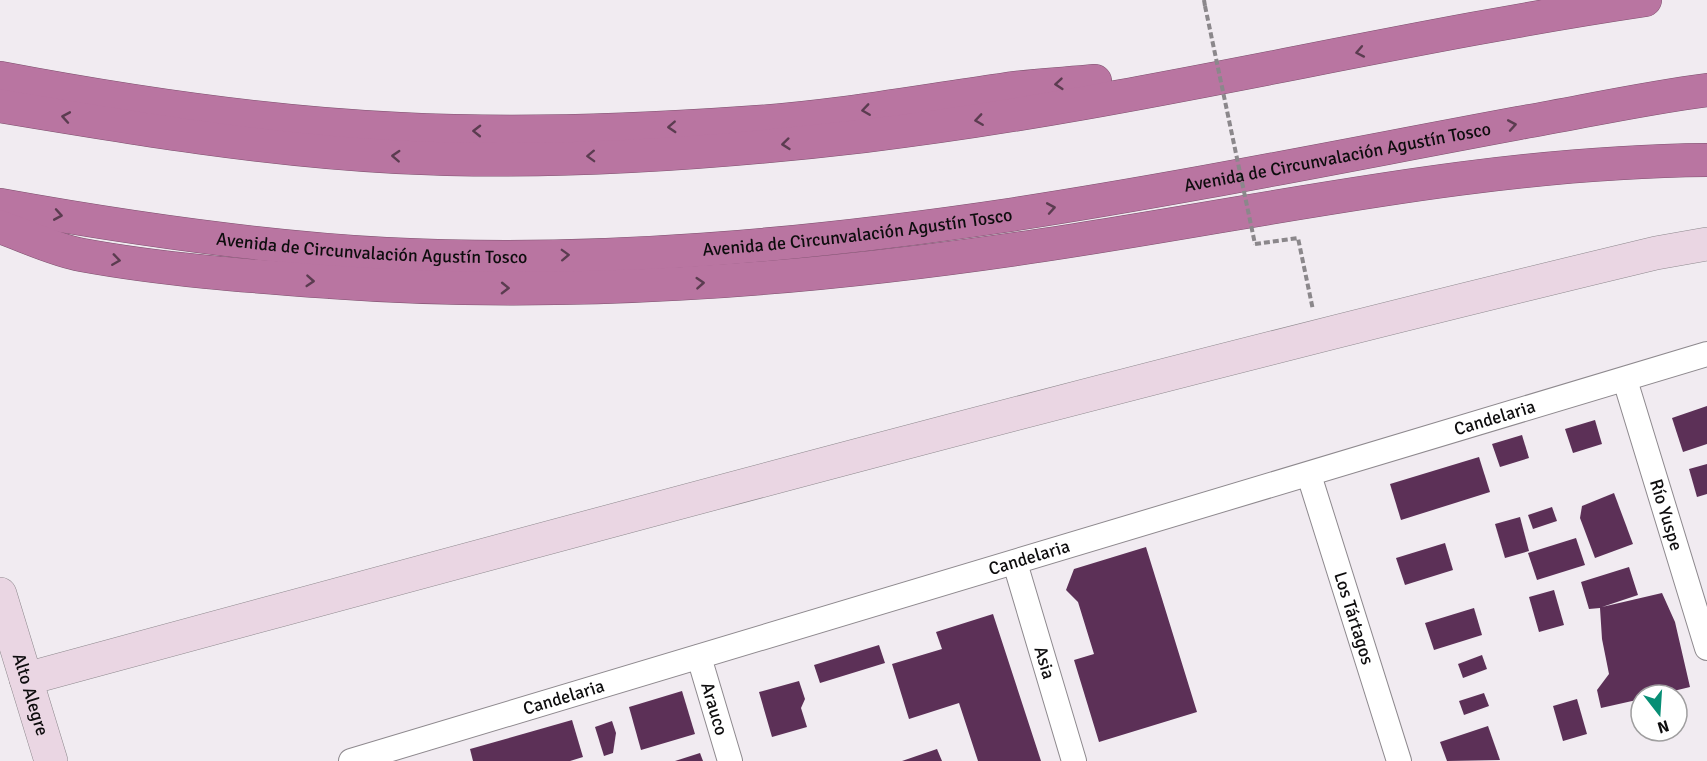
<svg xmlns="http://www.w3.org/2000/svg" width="1707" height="761" font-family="Signika,sans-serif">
<rect width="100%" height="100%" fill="#f1ebf1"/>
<g fill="#5c3057">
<polygon points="1707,406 1707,444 1683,452 1672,418"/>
<polygon points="1595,420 1602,444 1573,453 1565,429"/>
<polygon points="1522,435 1529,458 1500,467 1492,444"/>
<polygon points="1479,457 1490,492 1401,520 1390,484"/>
<polygon points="1707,464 1707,494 1697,497 1689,469"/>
<polygon points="1614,493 1633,544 1595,558 1580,518 1582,506"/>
<polygon points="1552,507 1557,521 1533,529 1528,515"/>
<polygon points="1520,517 1529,551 1505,558 1495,524"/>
<polygon points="1576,538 1585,565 1537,580 1528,553"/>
<polygon points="1445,543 1453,570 1405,585 1396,558"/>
<polygon points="1146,547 1197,712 1099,742 1074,660 1094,654 1078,602 1066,590 1074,569"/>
<polygon points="1629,567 1638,595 1602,607 1662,593 1675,622 1690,687 1657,695 1641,695 1641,699 1601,708 1597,690 1609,674 1602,639 1600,608 1589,609 1581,582"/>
<polygon points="1554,590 1564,625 1539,632 1529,597"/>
<polygon points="1474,608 1482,635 1434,650 1425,623"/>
<polygon points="993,614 1041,761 978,761 959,703 909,719 892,664 942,649 936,632"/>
<polygon points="879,645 885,663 820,683 814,665"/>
<polygon points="1482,655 1487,669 1463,678 1458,664"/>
<polygon points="799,681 805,699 801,708 807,727 772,737 759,692"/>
<polygon points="682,691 695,734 641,750 629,707"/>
<polygon points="1484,693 1489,706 1464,715 1459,701"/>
<polygon points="1577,699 1587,734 1563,741 1553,706"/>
<polygon points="572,720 583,757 570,761 473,761 470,749"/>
<polygon points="612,721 616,733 613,753 604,756 595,727"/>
<polygon points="1488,726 1500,760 1447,761 1440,742"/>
<polygon points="937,749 942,761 902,761"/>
<polygon points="700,753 703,761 675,761"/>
</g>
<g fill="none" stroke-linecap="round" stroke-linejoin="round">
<g stroke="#8e898e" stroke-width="26">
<g id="street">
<path id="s1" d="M1625 380 1707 648"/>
<path id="s2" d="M1309 475 1399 761"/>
<path id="s3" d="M1015 563 1074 761"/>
<path id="s4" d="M699 657 730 761"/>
<path id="s5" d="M351 761 1707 354"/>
</g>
</g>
<g stroke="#8e898e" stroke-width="34">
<g id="secondary">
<path id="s6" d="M0 594 51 761"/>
<path d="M26 679C568 532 1110 384 1656 253L1707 244"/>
</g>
</g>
<g stroke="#7d516e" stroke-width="34">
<g id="highway">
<path d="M0 78C132 103 266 123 400 129 515 135 629 131 743 123 830 118 915 102 1001 90 1032 85 1064 84 1095 81"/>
<path d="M0 106C132 128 263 150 397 157 552 165 710 154 864 136 1126 105 1383 39 1645 0"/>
<path id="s7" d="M0 205C128 228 257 247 386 254 596 265 809 245 1016 214 1185 188 1352 154 1519 123 1582 112 1644 98 1707 90"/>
<path d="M0 227C26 236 54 250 82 255 164 270 248 276 331 282 564 299 799 281 1030 247 1255 214 1479 162 1707 160"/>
</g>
</g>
<g stroke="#8b878b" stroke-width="4" stroke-dasharray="6 3" stroke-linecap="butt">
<polyline points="1204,0 1205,6"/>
<polyline points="1255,244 1298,238 1313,310"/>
</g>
<use href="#street" stroke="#fff" stroke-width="24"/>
<use href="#secondary" stroke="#ead6e3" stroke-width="33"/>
<use href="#highway" stroke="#b975a1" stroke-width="33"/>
<polyline stroke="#8b878b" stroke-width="4" stroke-dasharray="6 3" stroke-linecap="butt" points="1205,6 1255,244"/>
</g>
<defs><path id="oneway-chevron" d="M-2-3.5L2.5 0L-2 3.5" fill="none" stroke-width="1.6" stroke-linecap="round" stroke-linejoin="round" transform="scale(1.5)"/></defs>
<g stroke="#5b3c50">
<use href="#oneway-chevron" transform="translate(1360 52) rotate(169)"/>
<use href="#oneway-chevron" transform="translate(1059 84) rotate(175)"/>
<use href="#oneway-chevron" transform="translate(866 110) rotate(172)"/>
<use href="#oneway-chevron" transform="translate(66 117) rotate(-170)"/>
<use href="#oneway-chevron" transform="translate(979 120) rotate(172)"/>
<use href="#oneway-chevron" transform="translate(1512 125) rotate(-10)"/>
<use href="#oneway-chevron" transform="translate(672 127) rotate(177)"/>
<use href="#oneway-chevron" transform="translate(477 131) rotate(-179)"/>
<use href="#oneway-chevron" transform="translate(786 144) rotate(174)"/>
<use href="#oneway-chevron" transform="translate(396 156) rotate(-177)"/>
<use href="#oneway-chevron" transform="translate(591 156) rotate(178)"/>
<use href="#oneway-chevron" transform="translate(1051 208) rotate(-10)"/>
<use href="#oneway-chevron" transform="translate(58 215) rotate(10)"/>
<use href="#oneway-chevron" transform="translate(565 255) rotate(-2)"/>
<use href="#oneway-chevron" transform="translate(116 260) rotate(8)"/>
<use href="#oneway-chevron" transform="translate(310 281) rotate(4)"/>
<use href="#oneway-chevron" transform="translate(700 283) rotate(-4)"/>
<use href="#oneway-chevron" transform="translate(505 288) rotate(1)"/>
</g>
<g text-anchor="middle" stroke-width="6" stroke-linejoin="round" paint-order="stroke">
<g font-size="18" fill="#0e0d0e" stroke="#fff">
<text dy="6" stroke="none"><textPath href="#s7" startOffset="1348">Avenida de Circunvalación Agustín Tosco</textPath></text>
<text dy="6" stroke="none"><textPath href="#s7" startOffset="862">Avenida de Circunvalación Agustín Tosco</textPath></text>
<text dy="6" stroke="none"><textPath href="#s7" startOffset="375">Avenida de Circunvalación Agustín Tosco</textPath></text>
<text dy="6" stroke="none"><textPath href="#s5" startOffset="1194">Candelaria</textPath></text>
<text dy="6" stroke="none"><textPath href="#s1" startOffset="141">Río Yuspe</textPath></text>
<text dy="6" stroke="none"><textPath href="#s5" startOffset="708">Candelaria</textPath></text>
<text dy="6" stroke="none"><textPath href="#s2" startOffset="150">Los Tártagos</textPath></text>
<text dy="6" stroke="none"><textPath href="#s3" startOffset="104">Asia</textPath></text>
<text dy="6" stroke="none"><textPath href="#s6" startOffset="105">Alto Alegre</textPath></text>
<text dy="6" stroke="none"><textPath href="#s5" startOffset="222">Candelaria</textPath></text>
<text dy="6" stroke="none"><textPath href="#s4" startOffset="54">Arauco</textPath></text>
</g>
</g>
<g transform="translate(1659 713) rotate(163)"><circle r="28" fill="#ffffff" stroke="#9f9e9f" stroke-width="1.5"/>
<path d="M0-4.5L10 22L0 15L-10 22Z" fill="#078e75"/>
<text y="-9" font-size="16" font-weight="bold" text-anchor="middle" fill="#0e0d0e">N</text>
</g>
</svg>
